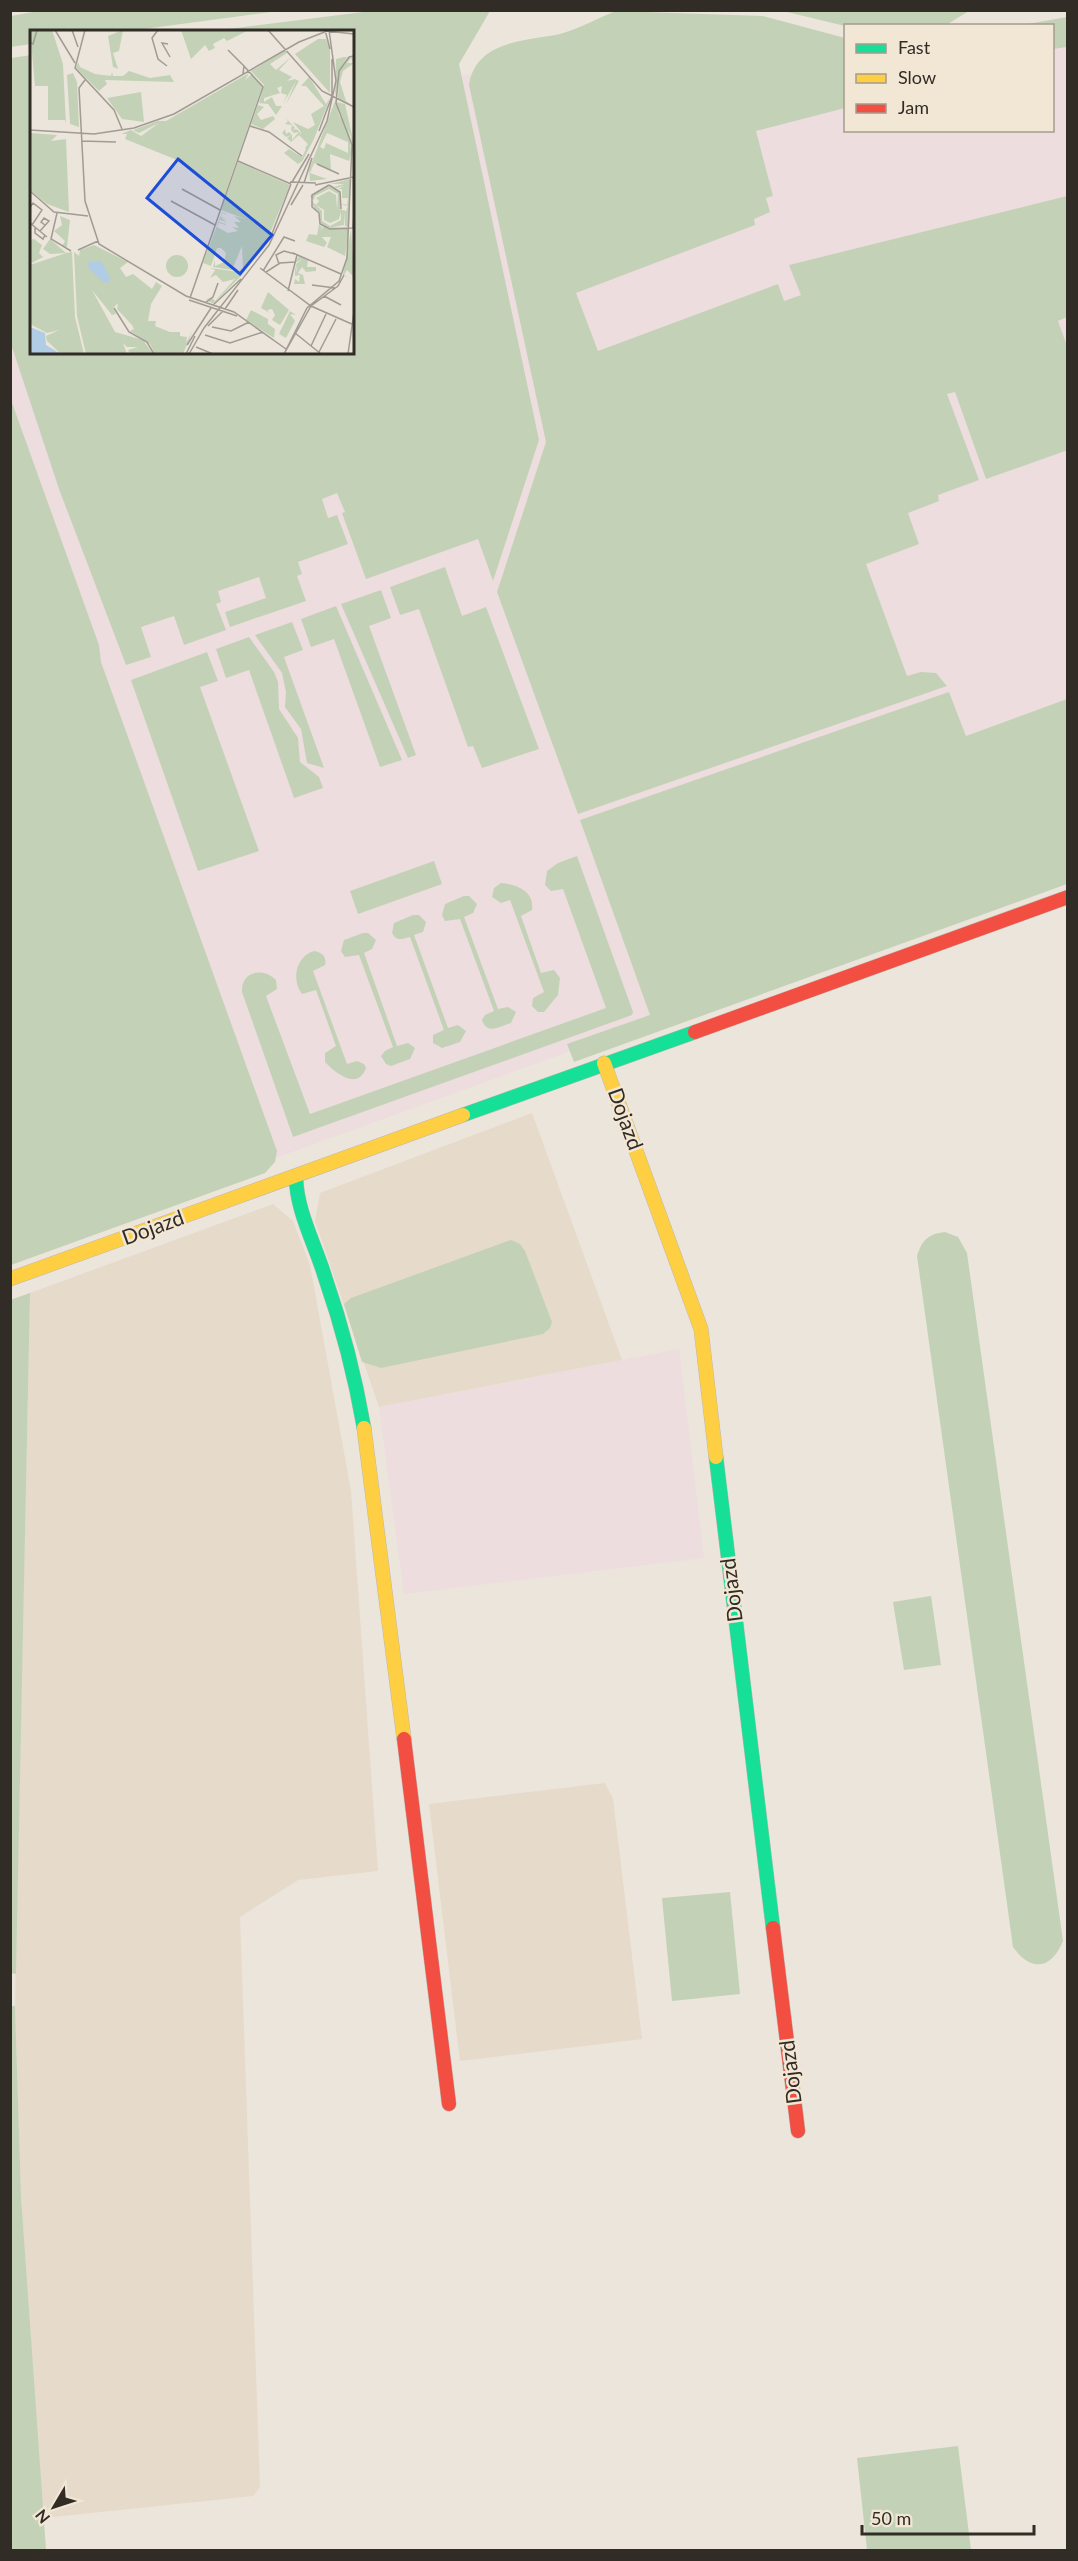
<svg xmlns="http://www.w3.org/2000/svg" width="1078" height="2561" font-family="Lato,sans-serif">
<rect width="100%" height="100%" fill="#ece5db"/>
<g fill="#e6daca">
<polygon points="532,1113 622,1360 379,1407 315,1221 320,1193"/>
<polygon points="273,1204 293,1221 310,1265 351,1491 378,1871 298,1880 240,1917 260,2487 253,2496 43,2518 21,2196 15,2006 30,1293"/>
<polygon points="605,1783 613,1799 642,2039 460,2061 429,1804"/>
</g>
<g fill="#edddde">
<polygon points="1067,17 1067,871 11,1254 11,192 32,352 352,352 353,104 477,72 845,55 846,130 1052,130 1052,26"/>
<polygon points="679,1349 704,1558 404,1594 379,1407"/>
</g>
<g fill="#c3d2b6">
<polygon points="38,11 38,10 279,11 129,31 32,32 31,44 11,47 11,16"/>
<polygon points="371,11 490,11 459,64 539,440 493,581 478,539 366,579 342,513 345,512 337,493 322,499 328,518 337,515 348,544 298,562 302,574 297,576 306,601 230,627 225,612 266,598 259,577 218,591 221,602 216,604 226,630 184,645 174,616 141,627 151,657 126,665 59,489 11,344 11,58 31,55 32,352 352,352 352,32 212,31"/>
<path d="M616 11 763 16 845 38V108L756 131 773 196 766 198 770 212 754 219 755 225 576 293 598 351 778 284 784 301 801 295 789 265 1067 196V317L1058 321 1067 346 1068 450 986 479 955 392 947 394 979 480 938 495 939 501 908 513 919 544 866 564 907 676 921 672 936 673 947 686 578 814 497 592 546 442 469 85C476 40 526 41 560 34 579 29 598 18 616 11Z"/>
<polygon points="783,11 969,11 946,25 845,26"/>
<polygon points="1067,17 1067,47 1053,49 1052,26 1022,25"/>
<polygon points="11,400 99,645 101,662 277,1151 275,1162 265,1173 11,1265"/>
<polygon points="445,567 462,616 486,607 539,749 482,768 473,746 468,747 419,609 400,615 390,587"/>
<polygon points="381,590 391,618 369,626 416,755 408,758 341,604"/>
<polygon points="336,606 402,760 380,767 334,639 311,647 301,619"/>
<polygon points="292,622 303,650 284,657 324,768 307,763 301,729 285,707 286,692 282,673 255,635"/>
<polygon points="249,637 274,672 278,682 279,709 298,738 300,762 319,777 323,788 294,798 249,670 226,678 216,649"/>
<polygon points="207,652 218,681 200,687 259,851 198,871 131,680"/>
<polygon points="949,692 966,736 1067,699 1067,884 574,1062 567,1044 650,1015 580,820"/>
<path d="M577 856 633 1012 632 1015 293 1137 242 992C241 971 263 967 276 980L277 989 266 996 310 1114 606 1008 563 889 551 891 545 885 547 871 558 863Z"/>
<polygon points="434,861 442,884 358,914 350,891"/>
<path d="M501 883C516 884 535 891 532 910L521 916 541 973 554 970 560 978 558 995 544 1012H538L532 1006 533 998 544 992 510 900 501 903 492 897 494 888Z"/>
<path d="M464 896H469L477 904 473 913 464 917 498 1009 508 1007 516 1012 511 1023C499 1027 487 1035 482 1020L485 1015 494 1011 460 919 445 921 442 915 445 904Z"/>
<path d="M413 915H419L426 922 423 932 414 935 448 1028 458 1025 466 1031 460 1042 442 1048 433 1043V1035L444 1030 410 937C401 939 397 942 392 933L394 923Z"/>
<polygon points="363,933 368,933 376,940 372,949 364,953 397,1046 408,1043 415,1048 410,1059 391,1066 386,1064 381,1056 385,1051 393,1047 359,955 345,957 341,951 344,940"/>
<path d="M314 951C322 952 327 957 325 965L313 971 347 1064 357 1061 364 1064 366 1068C358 1091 335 1073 325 1062V1053L336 1046 316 990 302 994C291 980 296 956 314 951Z"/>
<path d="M945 1232 958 1237 967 1253 1063 1941C1051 1970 1031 1972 1013 1947L917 1256C922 1240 928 1234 945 1232Z"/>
<polygon points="511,1240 520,1244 525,1251 552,1322 550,1328 543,1334 381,1368 362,1362 344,1304 351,1298"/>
<polygon points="30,1293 16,1974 10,1973 10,1300"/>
<polygon points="931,1596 941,1665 904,1670 893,1602"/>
<polygon points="730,1892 740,1994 672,2001 662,1898"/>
<polygon points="11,2006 15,2006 21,2196 46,2550 11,2550"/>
<polygon points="958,2446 971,2550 867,2550 857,2458"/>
</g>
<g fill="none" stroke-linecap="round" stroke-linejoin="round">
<g stroke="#bdb8b1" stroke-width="15">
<g id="fast">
<polyline points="463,1115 695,1032"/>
<path d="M296 1176C296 1210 315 1244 325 1277 342 1326 355 1376 364 1428"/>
<polyline points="716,1457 773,1928"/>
</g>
</g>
<g stroke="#bdb8b1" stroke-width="15">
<g id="slow">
<polyline points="604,1063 701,1329 716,1457"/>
<polyline points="10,1279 463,1115"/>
<polyline points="364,1428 404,1739"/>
</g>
</g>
<g stroke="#bdb8b1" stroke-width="15">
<g id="jam">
<polyline points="695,1032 1068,897"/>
<polyline points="404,1739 449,2104"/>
<polyline points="773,1928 798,2131"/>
</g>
</g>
<use href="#fast" stroke="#16e098" stroke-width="14"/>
<use href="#slow" stroke="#ffcf43" stroke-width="14"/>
<use href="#jam" stroke="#f24e42" stroke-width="14"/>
</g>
<g text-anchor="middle" stroke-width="5" stroke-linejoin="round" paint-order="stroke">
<g font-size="21" fill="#312c26" stroke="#f2e6d5">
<text transform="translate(625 1119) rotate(70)" y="7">Dojazd</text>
<text transform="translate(153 1228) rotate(-20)" y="7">Dojazd</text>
<text transform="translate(732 1590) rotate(-97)" y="7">Dojazd</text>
<text transform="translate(791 2072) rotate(-97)" y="7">Dojazd</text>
</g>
</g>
<g transform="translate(30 30)">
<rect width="324" height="324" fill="#ece5db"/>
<path d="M0 0H22L33 34 36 94 35 90H18V56H5ZM93 0 89 21 83 23 88 39 83 37 78 6ZM151 0H219L197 11 194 8 183 14 185 18 179 21 175 15 161 29ZM288 9H296L300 19V63L265 24ZM255 20 257 23 240 34 246 40 261 27 249 40 262 47 257 51 265 49 269 51 256 74 266 51 253 74 257 65 251 63 252 56 247 58 250 63 234 68V72L242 67 246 76H252L246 85 238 74 229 73 234 55 221 41ZM314 27H317L311 38 317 29 319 28H322L324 29V33L321 28 317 33H324L313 41 310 52 316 71 322 75 308 69 309 46 305 67 306 29ZM48 32 50 37 65 44 81 46 82 42 83 46H93L99 41 120 48 140 45 144 52 75 50 77 54 69 61 46 38ZM43 43 47 52 49 97 40 94 37 45ZM219 43 215 50 222 44 232 57 194 167 147 130 95 109 97 104H91L101 100 111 106 129 93 109 103 103 100 128 91H136ZM279 47 296 74 300 68 284 109 267 141 272 131 268 134 254 123 259 119 272 127 276 119 266 109 275 118 278 114 269 105 261 112 257 108 261 105 256 107 252 103 255 99 256 104 259 102 262 105V110L269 102 264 103 261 100 262 95 255 94 258 91 255 87 265 98 262 100 266 99 270 102V105L271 102 263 92 278 99 285 95 281 84 294 76 276 56H271ZM111 62 114 92 92 89 77 68ZM305 71 320 106 321 124 319 131 300 124 301 140 284 133 280 143 297 149 280 151 279 140ZM297 103 318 112V123L296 113 294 119 290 117ZM307 72 315 74 324 114 322 125 321 106 309 85ZM228 75 234 77 227 84 231 90 243 86 245 89 233 99 221 94ZM0 103 27 105 21 111 36 109 39 182 17 174 0 160ZM208 132 260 155 235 215 212 245 184 273H182L176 270 181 267 185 271 205 249 193 252 186 245 180 248 185 240 180 238 209 242 212 238 211 244 213 240 212 216 202 240 183 237 185 230V236L194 232 196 223 191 218H187L181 236 173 233 192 182 199 185 192 183 191 187 198 189 191 188 197 192 190 190 189 192 196 194V195L189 193 187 197 198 203 208 201 202 197 209 198 204 192H211L204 186 216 189 191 180ZM320 149 319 197 315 196V182L314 195 299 198 290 194V183L284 179 282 171 292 181V191L300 196 311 190V182L309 189 300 193 294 190V180L286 175 289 171 286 168 299 161 306 165 307 179 308 164 299 159 285 166 284 170 280 166 299 156 310 162V179L316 181 318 176 313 175 312 169 313 174 317 175 318 168H312V159H308L314 156 306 158 304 157 314 154H300ZM30 186 40 190 37 217 32 216 35 211 24 201 32 195ZM289 195 292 197 290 201 293 197 319 198 315 226 297 217 301 207H292L297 213 294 217 276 211 279 204 287 205ZM321 199 324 247 317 240 314 245 324 250 313 245ZM4 209 12 215 9 223 13 227 0 234V210ZM20 209 36 223 42 222 45 287 54 324H31L17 311 16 306 29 300 17 303 0 294V235L36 223 20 224 13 219ZM64 215 98 232 90 238 96 247 103 244 122 259 126 252 132 256 121 274 118 291H126L125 296 140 302H150V306L157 307 156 313 163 300 153 324H125L120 314 100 301 104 299 102 295 87 279 88 273 83 278 86 284 82 285 62 260 85 302 113 310 123 324H100L98 320 108 317H97L93 313 97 324H56L47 286 44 222 49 226 50 220ZM136 236a11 11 0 1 1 22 0a11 11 0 1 1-22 0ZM269 226 278 230 277 237H286V241L276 242 272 237 268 243 273 245 275 254H264L265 249 269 252 270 245 265 246V236L267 243 266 234 272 229 265 233ZM238 262 259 280 250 295 242 290 245 285 242 279 237 280 240 283 231 278ZM221 280 238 289V294L245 299 244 308 216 290ZM260 281 266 285 260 284 265 291 256 308 249 304Z" fill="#c3d2b6" fill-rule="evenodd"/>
<path d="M58 231H71L80 247 79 253 73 252 59 239ZM0 297 15 303 16 315 31 324H0Z" fill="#b0cde5"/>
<path fill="none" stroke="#a19b93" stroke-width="1.5" d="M25 0 45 33M42 0 48 17M55 0 45 38 84 80 92 99M128 0 122 8 128 29 137 36M238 0 292 61 324 77M295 0 300 19M0 12 3 14 7 0M138 14 132 13 140 27M198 20 214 36 213 44M55 50 49 58 55 171 69 214 156 266 204 282 256 319M220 96 239 102 272 126M0 100 64 104 104 98 144 84 269 12 297 1 324 4M289 101 302 66V29M52 111 86 112M208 131 261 154M287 134 309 144M260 152 286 153M262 152 279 124M274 153 282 128M285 155 324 147M299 155 282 165V177L289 183 290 194 300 199 323 198 324 184M299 155 310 162 311 179M152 159 190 180M0 161 24 182 58 186M141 171 185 195M261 175 273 155M0 177 3 173 12 180 2 195M27 183 21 209 41 221M0 193 17 207M5 198V203L13 209 15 205M10 201 19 191 14 188 11 192 15 195M240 209 261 154M48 220 68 211M263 223 311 244M249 234 246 225 254 221 265 224M230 238 281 276 324 295M233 241 254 207 265 211M236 242 250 233 265 232M282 255 305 258M258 261 267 225M294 266 311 275M160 268 233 57 214 36M159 270 207 286M175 273 183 267 188 253M183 275 211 249M84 278 99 302 117 312 124 324M195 279 208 260M178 296 193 281M182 297 201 301 219 292M265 303 291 324M175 305 200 313 233 302M157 315 181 278M281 316 296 284M166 317 183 324M289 322 306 289M156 324 165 306M159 324 174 298 239 215 297 91 306 51 299 0M254 324 281 276 308 256 314 245M254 324 277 278 309 251 317 228 322 115 306 73 309 41 319 27 324 26M318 324 324 282"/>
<path fill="#1d4ed8" fill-opacity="0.15" stroke="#1d4ed8" stroke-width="3" d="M148 129 242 205 210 244 117 168Z"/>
<rect width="324" height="324" fill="none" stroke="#312c26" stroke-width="3"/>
</g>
<rect width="1078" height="2561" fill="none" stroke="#312c26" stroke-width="24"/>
<rect x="844" y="24" width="210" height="108" fill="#f2e6d5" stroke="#a59c8f" stroke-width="1.5"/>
<rect x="856" y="44" width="30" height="9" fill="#16e098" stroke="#a59c8f" stroke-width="1.5"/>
<text x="898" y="54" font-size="18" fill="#312c26">Fast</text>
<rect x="856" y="74" width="30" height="9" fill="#ffcf43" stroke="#a59c8f" stroke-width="1.5"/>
<text x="898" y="84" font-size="18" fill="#312c26">Slow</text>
<rect x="856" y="104" width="30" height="9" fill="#f24e42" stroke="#a59c8f" stroke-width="1.5"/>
<text x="898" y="114" font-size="18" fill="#312c26">Jam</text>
<g transform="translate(54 2507) rotate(231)" stroke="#f2e6d5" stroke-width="4.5" paint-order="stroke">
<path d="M0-4.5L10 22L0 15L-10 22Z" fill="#312c26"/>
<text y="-9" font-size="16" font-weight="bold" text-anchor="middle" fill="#312c26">N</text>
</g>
<path d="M862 2525v9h172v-9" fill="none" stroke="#312c26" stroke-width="3"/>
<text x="871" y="2525" font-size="18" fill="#312c26" stroke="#f2e6d5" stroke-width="4.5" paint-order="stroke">50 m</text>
</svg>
